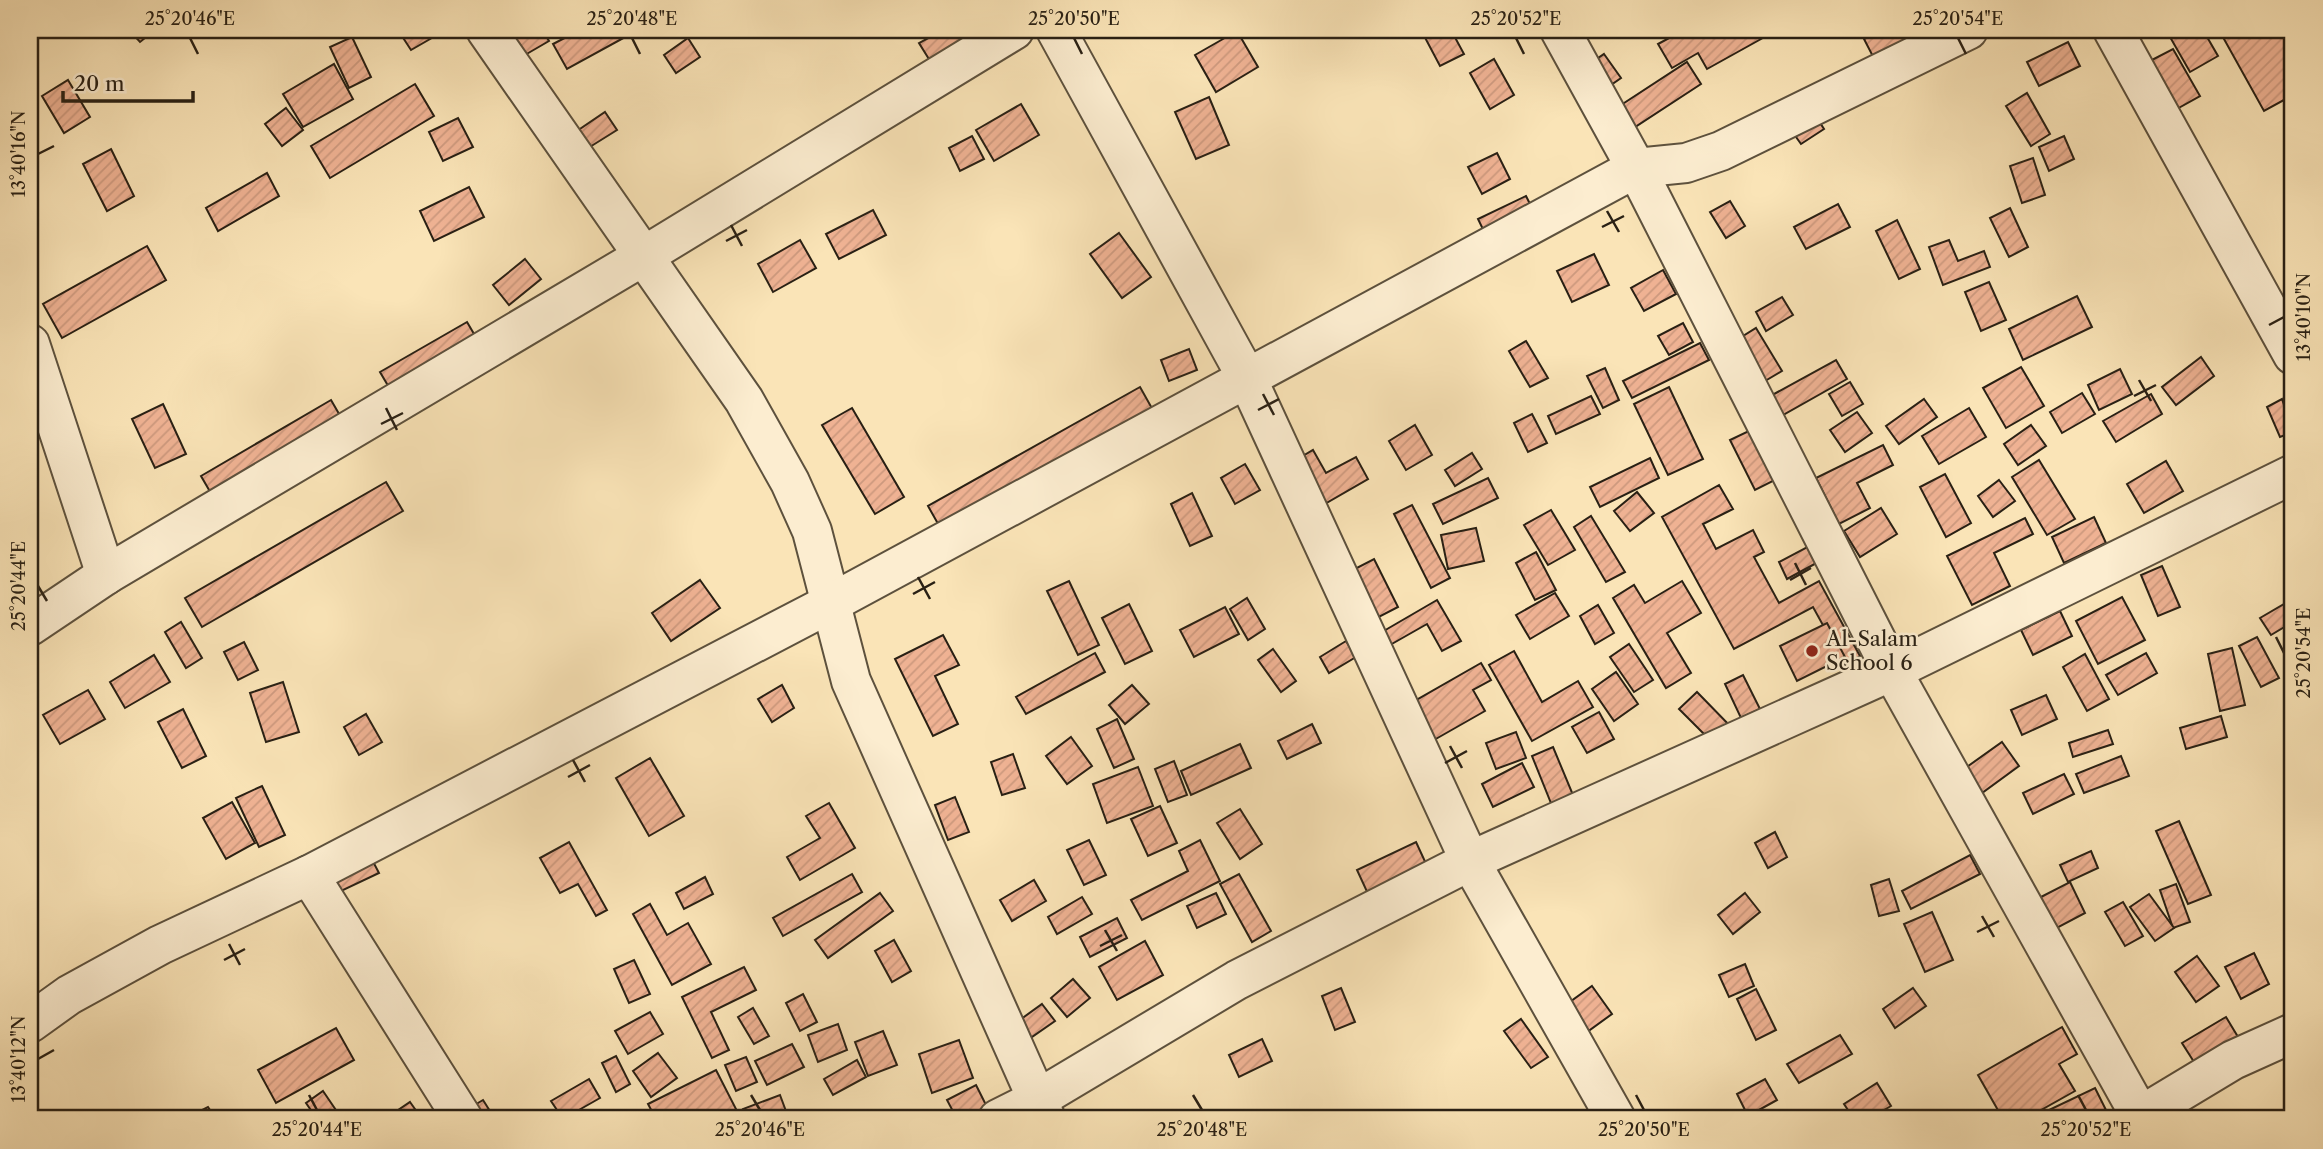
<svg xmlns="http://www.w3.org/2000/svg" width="2323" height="1149" font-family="'Libre Caslon Text',serif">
<defs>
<pattern id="building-hatch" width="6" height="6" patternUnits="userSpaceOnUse" patternTransform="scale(1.75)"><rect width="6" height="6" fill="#efb293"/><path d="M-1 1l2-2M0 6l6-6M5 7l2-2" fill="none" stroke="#cd997e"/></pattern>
</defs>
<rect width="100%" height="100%" fill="#fae4b7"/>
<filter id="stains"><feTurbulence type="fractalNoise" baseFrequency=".00286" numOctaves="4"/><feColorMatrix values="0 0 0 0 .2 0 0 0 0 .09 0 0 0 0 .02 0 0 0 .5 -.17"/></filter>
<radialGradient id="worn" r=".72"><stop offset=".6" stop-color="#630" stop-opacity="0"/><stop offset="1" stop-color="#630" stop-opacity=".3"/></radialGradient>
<g fill="url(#building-hatch)" stroke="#292014" stroke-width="2">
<polygon points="129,30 155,30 140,42"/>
<polygon points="398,30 433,30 437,35 411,50"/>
<polygon points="520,30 542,30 549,41 518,59 506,38"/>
<polygon points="580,30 638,30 567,69 553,44"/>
<polygon points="943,30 959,30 967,44 932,64 919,43"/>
<polygon points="1421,30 1451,30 1464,54 1440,66"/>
<polygon points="1684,30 1709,30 1712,36 1724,30 1767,30 1770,34 1707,69 1698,53 1672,68 1658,44"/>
<polygon points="1883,30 1907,30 1922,60 1884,78 1864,39"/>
<polygon points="2166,30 2203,30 2218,56 2190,72"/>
<polygon points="2219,30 2293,30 2293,95 2264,111"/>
<polygon points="1237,31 1258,67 1216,92 1195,55"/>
<polygon points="352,37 371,77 349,88 330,47"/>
<polygon points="688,38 700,57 676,73 664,55"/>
<polygon points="2068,42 2080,66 2039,86 2027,62"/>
<polygon points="2173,49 2200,96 2175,110 2148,62"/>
<polygon points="1604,54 1621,78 1595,96 1578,72"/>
<polygon points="1494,59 1514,95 1490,109 1470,73"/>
<polygon points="1687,62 1701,84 1632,129 1618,107"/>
<polygon points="334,64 353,99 303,127 283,94"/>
<polygon points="68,80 90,117 64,133 42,96"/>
<polygon points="415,84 434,116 330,178 311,146"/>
<polygon points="2027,93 2050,134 2031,146 2006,106"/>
<polygon points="1209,97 1229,145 1196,159 1175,112"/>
<polygon points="1021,104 1039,135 994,161 976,130"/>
<polygon points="1808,104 1824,129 1801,144 1784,120"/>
<polygon points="286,108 303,130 282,146 265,124"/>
<polygon points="605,112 617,130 585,150 574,133"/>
<polygon points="458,118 473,147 443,161 429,132"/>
<polygon points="972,136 984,159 960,171 949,148"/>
<polygon points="2064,136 2074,159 2049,171 2039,147"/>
<polygon points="111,149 134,196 107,211 83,164"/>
<polygon points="1497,153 1510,179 1482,194 1468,167"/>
<polygon points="2033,158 2045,195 2022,203 2010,166"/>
<polygon points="267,173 279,196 218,231 206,208"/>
<polygon points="469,187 484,217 434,241 420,211"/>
<polygon points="1526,196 1540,224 1492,248 1478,219"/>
<polygon points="1730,201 1745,226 1726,238 1710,212"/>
<polygon points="1838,204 1850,227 1806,249 1794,227"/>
<polygon points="2010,208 2028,247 2009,257 1990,218"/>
<polygon points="873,210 886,235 839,259 826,234"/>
<polygon points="1897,220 1920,269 1899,279 1876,231"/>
<polygon points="1119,233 1151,277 1122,298 1090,254"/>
<polygon points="800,240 816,268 773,292 758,264"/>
<polygon points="1949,240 1958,261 1984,251 1990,267 1943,285 1929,247"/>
<polygon points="147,246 166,280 62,338 43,304"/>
<polygon points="1594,254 1609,285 1572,302 1557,271"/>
<polygon points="525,259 541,279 509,305 493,285"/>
<polygon points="1663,270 1676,294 1644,311 1631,288"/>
<polygon points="1989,282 2006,320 1981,331 1965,292"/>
<polygon points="2077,296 2092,327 2023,360 2009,329"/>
<polygon points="1782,297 1793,315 1766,331 1756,312"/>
<polygon points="467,322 484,351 397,401 380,372"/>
<polygon points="1683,323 1693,342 1669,355 1658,336"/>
<polygon points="1756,328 1782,371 1760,384 1735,341"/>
<polygon points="1526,341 1548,378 1530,387 1509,351"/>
<polygon points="1700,343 1709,360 1632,398 1623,381"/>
<polygon points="1189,349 1197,370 1169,381 1161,360"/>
<polygon points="2201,357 2214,376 2176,405 2162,387"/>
<polygon points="1836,360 1847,379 1776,419 1765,399"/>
<polygon points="2021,367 2044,406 2006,428 1983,388"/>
<polygon points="1605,368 1619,400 1603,408 1587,376"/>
<polygon points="2120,369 2132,394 2099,410 2088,385"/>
<polygon points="1850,382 1863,404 1842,416 1829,394"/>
<polygon points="1140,387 1158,419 946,538 928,506"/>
<polygon points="1669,387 1703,459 1668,475 1634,404"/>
<polygon points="2082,393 2095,414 2062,433 2050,412"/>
<polygon points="2151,394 2162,414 2116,442 2103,421"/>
<polygon points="1591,396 1600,414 1556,434 1548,416"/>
<polygon points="1924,399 1937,417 1899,444 1886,426"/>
<polygon points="2282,399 2293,432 2280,437 2267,407"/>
<polygon points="331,400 346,426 216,502 201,476"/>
<polygon points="163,404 186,454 155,468 132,419"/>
<polygon points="852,408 904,497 875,514 822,425"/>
<polygon points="1969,408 1986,437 1939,464 1922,436"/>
<polygon points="1857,412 1872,433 1845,452 1830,430"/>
<polygon points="1532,414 1547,443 1528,452 1514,423"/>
<polygon points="1415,425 1432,455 1406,470 1389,441"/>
<polygon points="2031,425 2046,446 2018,465 2004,444"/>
<polygon points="1753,429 1779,478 1755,490 1730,440"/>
<polygon points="1883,445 1893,465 1857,483 1870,508 1839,524 1816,478"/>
<polygon points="1313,450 1326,473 1356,457 1368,479 1316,509 1291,463"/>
<polygon points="1472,453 1482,469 1455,486 1445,470"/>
<polygon points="1650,458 1659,478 1600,507 1590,487"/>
<polygon points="2039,460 2075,519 2047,535 2012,477"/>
<polygon points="2166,461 2183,491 2144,513 2127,484"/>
<polygon points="1245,464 1260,490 1235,504 1221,478"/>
<polygon points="1945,474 1971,523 1946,537 1920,487"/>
<polygon points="1488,478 1498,498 1443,524 1433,504"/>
<polygon points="1999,480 2015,501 1993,517 1978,496"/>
<polygon points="386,482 403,511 202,627 185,598"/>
<polygon points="1719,485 1733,509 1703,524 1716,549 1753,530 1764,552 1754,557 1779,603 1819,581 1860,656 1845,665 1813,607 1734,649 1662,517"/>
<polygon points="1637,492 1654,513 1630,531 1614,511"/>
<polygon points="1192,493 1212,536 1190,546 1171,504"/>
<polygon points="1412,505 1450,578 1431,588 1394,514"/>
<polygon points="1881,508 1897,534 1860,557 1844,531"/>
<polygon points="1551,510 1575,550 1548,565 1524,525"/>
<polygon points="1591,516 1625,572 1606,582 1574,527"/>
<polygon points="2094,517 2106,543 2064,563 2052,537"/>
<polygon points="2025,518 2033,534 1994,553 2010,586 1972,605 1947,556"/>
<polygon points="1476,528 1484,561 1448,569 1441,535"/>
<polygon points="1813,544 1822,560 1787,579 1779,562"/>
<polygon points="1536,552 1556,590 1535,600 1516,563"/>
<polygon points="1374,559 1398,607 1373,620 1349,572"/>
<polygon points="2162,566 2180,607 2158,616 2141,575"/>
<polygon points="700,580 720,608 671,641 652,613"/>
<polygon points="1069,581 1099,645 1078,655 1047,591"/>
<polygon points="1682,581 1701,613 1667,633 1691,673 1666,688 1613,598 1634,585 1645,603"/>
<polygon points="1555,593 1569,616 1530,639 1516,615"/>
<polygon points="2122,597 2145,640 2098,664 2076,621"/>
<polygon points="1247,598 1265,629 1248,640 1230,609"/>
<polygon points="1437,600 1461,641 1442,651 1427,624 1390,645 1382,632"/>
<polygon points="2289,601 2293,609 2293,622 2271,635 2260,618"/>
<polygon points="1129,604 1152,651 1125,664 1102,618"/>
<polygon points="1598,605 1614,633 1595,644 1580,616"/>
<polygon points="1225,607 1239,634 1194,657 1180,630"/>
<polygon points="2060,611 2072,636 2033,655 2021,630"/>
<polygon points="181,622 202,658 186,668 165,632"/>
<polygon points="1827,623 1845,657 1797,681 1780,646"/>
<polygon points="943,635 959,665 935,676 958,724 933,736 895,659"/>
<polygon points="2257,637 2279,678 2261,687 2239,646"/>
<polygon points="1346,641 1356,657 1329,673 1320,657"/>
<polygon points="244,642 258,670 238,680 224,652"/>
<polygon points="1629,644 1653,680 1634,692 1610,657"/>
<polygon points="2232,648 2245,705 2220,711 2208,654"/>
<polygon points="1273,649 1296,681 1281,692 1258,660"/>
<polygon points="1514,651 1542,702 1578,681 1593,707 1532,741 1489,665"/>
<polygon points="1095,653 1105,672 1026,714 1016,697"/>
<polygon points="2146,653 2157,673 2118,695 2106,675"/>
<polygon points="2085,654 2109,699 2087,711 2063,667"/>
<polygon points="154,655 170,682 125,708 110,682"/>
<polygon points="1481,663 1491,680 1473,690 1485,711 1434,740 1413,702"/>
<polygon points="1616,672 1638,704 1614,721 1592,689"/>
<polygon points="1743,675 1760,709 1741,718 1725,684"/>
<polygon points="283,682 299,732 266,742 250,693"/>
<polygon points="782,685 794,708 772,722 758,699"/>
<polygon points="1132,685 1149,704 1125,724 1109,705"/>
<polygon points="88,690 105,719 60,744 43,715"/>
<polygon points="1697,692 1736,732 1719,749 1679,709"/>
<polygon points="2046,695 2057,719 2022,735 2011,710"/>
<polygon points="183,709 206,756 182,768 158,722"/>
<polygon points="1599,712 1614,739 1587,753 1572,727"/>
<polygon points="366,714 382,742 359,755 344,727"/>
<polygon points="2221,716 2227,737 2186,749 2180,728"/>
<polygon points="1117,719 1134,759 1114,768 1097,729"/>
<polygon points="1312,724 1321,743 1287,759 1278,741"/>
<polygon points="2108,730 2113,744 2073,757 2069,743"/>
<polygon points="1516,732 1526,758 1496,769 1486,743"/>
<polygon points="1071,737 1092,766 1067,784 1046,756"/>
<polygon points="2002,742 2019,766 1982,793 1964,769"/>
<polygon points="1240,744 1251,768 1191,795 1181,771"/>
<polygon points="1553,747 1583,819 1561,828 1532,756"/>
<polygon points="1013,754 1025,788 1002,795 991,762"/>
<polygon points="2121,756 2129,776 2084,793 2076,774"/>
<polygon points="650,758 684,816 649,836 616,778"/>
<polygon points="1174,761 1187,795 1168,802 1155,769"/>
<polygon points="1522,763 1534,787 1493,807 1482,784"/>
<polygon points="1138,767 1153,806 1107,823 1093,784"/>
<polygon points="2064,774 2074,794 2033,814 2023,793"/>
<polygon points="262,786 285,835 259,847 236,798"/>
<polygon points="955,797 969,832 948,840 935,805"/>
<polygon points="232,802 255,843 226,859 203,818"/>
<polygon points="829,803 855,848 800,880 787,857 820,838 806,816"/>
<polygon points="1160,806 1177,843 1148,856 1131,819"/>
<polygon points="1240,809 1262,844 1240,859 1217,823"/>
<polygon points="2179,821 2211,895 2188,904 2156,831"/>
<polygon points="1775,832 1787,857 1768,868 1755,843"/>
<polygon points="1089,840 1106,875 1084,885 1067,850"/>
<polygon points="1200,840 1220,881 1142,920 1131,900 1188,871 1179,851"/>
<polygon points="569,842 607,910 596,916 578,884 560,893 540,858"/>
<polygon points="1416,842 1434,881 1375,909 1357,870"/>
<polygon points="2091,851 2098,868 2068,882 2060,865"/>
<polygon points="368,852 379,873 339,892 330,872"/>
<polygon points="1970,855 1980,874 1911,909 1902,891"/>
<polygon points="852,874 862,892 783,936 773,918"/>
<polygon points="1239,874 1271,931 1252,942 1220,884"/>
<polygon points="705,877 713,894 684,909 676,893"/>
<polygon points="1889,879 1899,911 1879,916 1871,885"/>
<polygon points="1034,880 1046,901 1012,921 1000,900"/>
<polygon points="2070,882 2085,913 2053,930 2037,899"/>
<polygon points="2176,884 2190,922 2173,928 2160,890"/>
<polygon points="880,893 893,911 828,958 815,940"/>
<polygon points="1216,893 1226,914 1197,928 1187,906"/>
<polygon points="1745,893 1760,912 1733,934 1718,915"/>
<polygon points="2149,894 2174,928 2155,941 2130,907"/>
<polygon points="1082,897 1092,914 1057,934 1048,917"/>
<polygon points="2123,902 2143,936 2125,946 2105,912"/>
<polygon points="650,904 667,935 688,923 711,964 672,985 633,914"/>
<polygon points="1932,912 1953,960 1925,972 1904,924"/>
<polygon points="1117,918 1127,938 1090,957 1080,937"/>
<polygon points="894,940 911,971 892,982 875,951"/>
<polygon points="1145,941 1163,975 1117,1000 1099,967"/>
<polygon points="2254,953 2269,984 2241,999 2225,967"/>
<polygon points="2197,956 2219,986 2196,1002 2175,972"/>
<polygon points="634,960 650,994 629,1003 614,969"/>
<polygon points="1745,964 1754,986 1729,997 1719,975"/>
<polygon points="744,967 756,990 711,1012 729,1050 712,1058 682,997"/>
<polygon points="1073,979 1090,998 1067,1017 1051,998"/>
<polygon points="1592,986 1612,1014 1576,1040 1556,1012"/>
<polygon points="1341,988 1355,1022 1335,1030 1322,996"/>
<polygon points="1913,988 1926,1006 1895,1028 1883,1009"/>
<polygon points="1756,989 1776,1030 1756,1040 1737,999"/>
<polygon points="803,994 817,1022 800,1031 786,1003"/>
<polygon points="1042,1004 1055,1021 1029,1039 1017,1022"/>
<polygon points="753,1008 769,1036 754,1044 738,1017"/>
<polygon points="650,1012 663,1034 628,1054 615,1031"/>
<polygon points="2226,1017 2238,1037 2194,1062 2182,1043"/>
<polygon points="1521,1019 1548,1057 1531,1068 1504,1031"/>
<polygon points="838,1024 847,1050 818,1062 808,1035"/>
<polygon points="2062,1027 2077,1054 2059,1064 2075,1091 2025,1119 2003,1119 1978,1075"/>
<polygon points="336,1028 354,1060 276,1103 258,1070"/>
<polygon points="883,1031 897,1065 868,1076 855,1042"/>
<polygon points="1840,1035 1852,1054 1799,1083 1787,1064"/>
<polygon points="1262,1039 1272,1061 1239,1077 1229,1055"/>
<polygon points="959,1040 973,1078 932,1093 919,1054"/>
<polygon points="792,1044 804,1067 767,1085 755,1061"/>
<polygon points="658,1053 677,1078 651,1097 633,1071"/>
<polygon points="616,1056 630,1084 616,1092 602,1063"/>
<polygon points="746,1057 757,1082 736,1091 725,1065"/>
<polygon points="857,1060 866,1077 833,1095 824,1079"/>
<polygon points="716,1070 737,1111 721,1119 656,1119 648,1104"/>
<polygon points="589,1079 600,1098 563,1119 551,1101"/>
<polygon points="1765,1079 1777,1100 1748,1116 1737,1094"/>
<polygon points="1877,1083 1891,1106 1868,1119 1854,1119 1844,1104"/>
<polygon points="976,1085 993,1119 957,1119 947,1100"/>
<polygon points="2095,1088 2107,1112 2092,1119 2053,1119 2049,1110"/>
<polygon points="323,1091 342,1119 317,1119 306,1103"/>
<polygon points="780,1095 787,1114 773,1119 747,1119 743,1109"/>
<polygon points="483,1100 495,1119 468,1119 463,1112"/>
<polygon points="410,1102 422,1119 385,1119"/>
<polygon points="208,1107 216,1119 190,1119 188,1117"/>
</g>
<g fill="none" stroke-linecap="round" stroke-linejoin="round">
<g stroke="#5d513d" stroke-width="42">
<g id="street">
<polyline points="486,30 744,400 790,482 812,531 851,681 1046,1119"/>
<polyline points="1056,30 1246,376 1470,861 1616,1119"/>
<polyline points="1560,30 1636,168 1892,671 2142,1119"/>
<polyline points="2113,30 2293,355"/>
<polyline points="30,344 106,575"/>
<polyline points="30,626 106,575 642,257 1014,30"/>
<polyline points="309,875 463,1119"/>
<polyline points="30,1023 69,995 160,945 309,875 831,603 1636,168 1686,163 1721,151 1968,30"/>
<polyline points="998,1119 1036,1100 1237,980 1470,861 1892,671 2293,474"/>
<polyline points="2135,1119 2233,1060 2293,1033"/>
</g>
</g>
<use href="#street" stroke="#fcedd0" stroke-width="38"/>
</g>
<path fill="none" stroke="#292014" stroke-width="2.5" d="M190 38 198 54M632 38 640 54M1074 38 1082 54M1516 38 1524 54M1958 38 1966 54M38 154 54 146M1607 211 1619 232M731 225 742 246M1602 227 1624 216M726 241 747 230M2269 325 2284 317M2139 380 2151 401M1263 394 1274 415M2134 396 2156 385M386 408 397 430M1258 410 1279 399M381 424 403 413M1795 563 1806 585M918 577 930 599M1790 580 1811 568M38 586 47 601M913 594 935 582M2276 637 2284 653M1450 746 1462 768M573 760 585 782M1445 763 1467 751M568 777 590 765M1982 916 1994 937M1105 930 1117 951M1977 932 1999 921M229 944 240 965M1100 946 1122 935M224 960 245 949M38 1059 54 1050M309 1095 317 1110M751 1095 760 1110M1193 1095 1202 1110M1636 1095 1644 1110M2078 1095 2086 1110"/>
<circle fill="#8f2418" stroke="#fcedd0" stroke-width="2.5" cx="1812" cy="651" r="7"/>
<g text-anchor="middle" stroke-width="5" stroke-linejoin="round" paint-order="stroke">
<g font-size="21" fill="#292014" stroke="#fcedd0" text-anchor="start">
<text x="1826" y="646">Al-Salam<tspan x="1826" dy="24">School 6</tspan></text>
</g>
</g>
<rect width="2323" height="1149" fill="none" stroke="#fae4b7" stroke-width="77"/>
<path d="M63 91v10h130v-10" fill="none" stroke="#292014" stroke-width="3.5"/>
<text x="74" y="91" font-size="21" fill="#292014" stroke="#fcedd0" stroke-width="5" paint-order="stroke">20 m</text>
<rect x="38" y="38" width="2246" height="1072" fill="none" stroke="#292014" stroke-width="2.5"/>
<g font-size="18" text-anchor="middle" fill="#292014">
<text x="190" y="25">25°20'46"E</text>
<text x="632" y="25">25°20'48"E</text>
<text x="1074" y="25">25°20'50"E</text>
<text x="1516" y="25">25°20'52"E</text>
<text x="1958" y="25">25°20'54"E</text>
<text transform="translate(19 154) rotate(-90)" y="6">13°40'16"N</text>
<text transform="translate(2304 317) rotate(-90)" y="6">13°40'10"N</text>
<text transform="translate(19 586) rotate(-90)" y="6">25°20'44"E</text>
<text transform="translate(2304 653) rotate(-90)" y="6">25°20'54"E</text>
<text transform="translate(19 1059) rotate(-90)" y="6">13°40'12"N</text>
<text x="317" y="1136">25°20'44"E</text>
<text x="760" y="1136">25°20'46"E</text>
<text x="1202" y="1136">25°20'48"E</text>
<text x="1644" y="1136">25°20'50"E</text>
<text x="2086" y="1136">25°20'52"E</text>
</g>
<rect width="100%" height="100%" filter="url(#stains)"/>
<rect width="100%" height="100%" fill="url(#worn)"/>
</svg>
